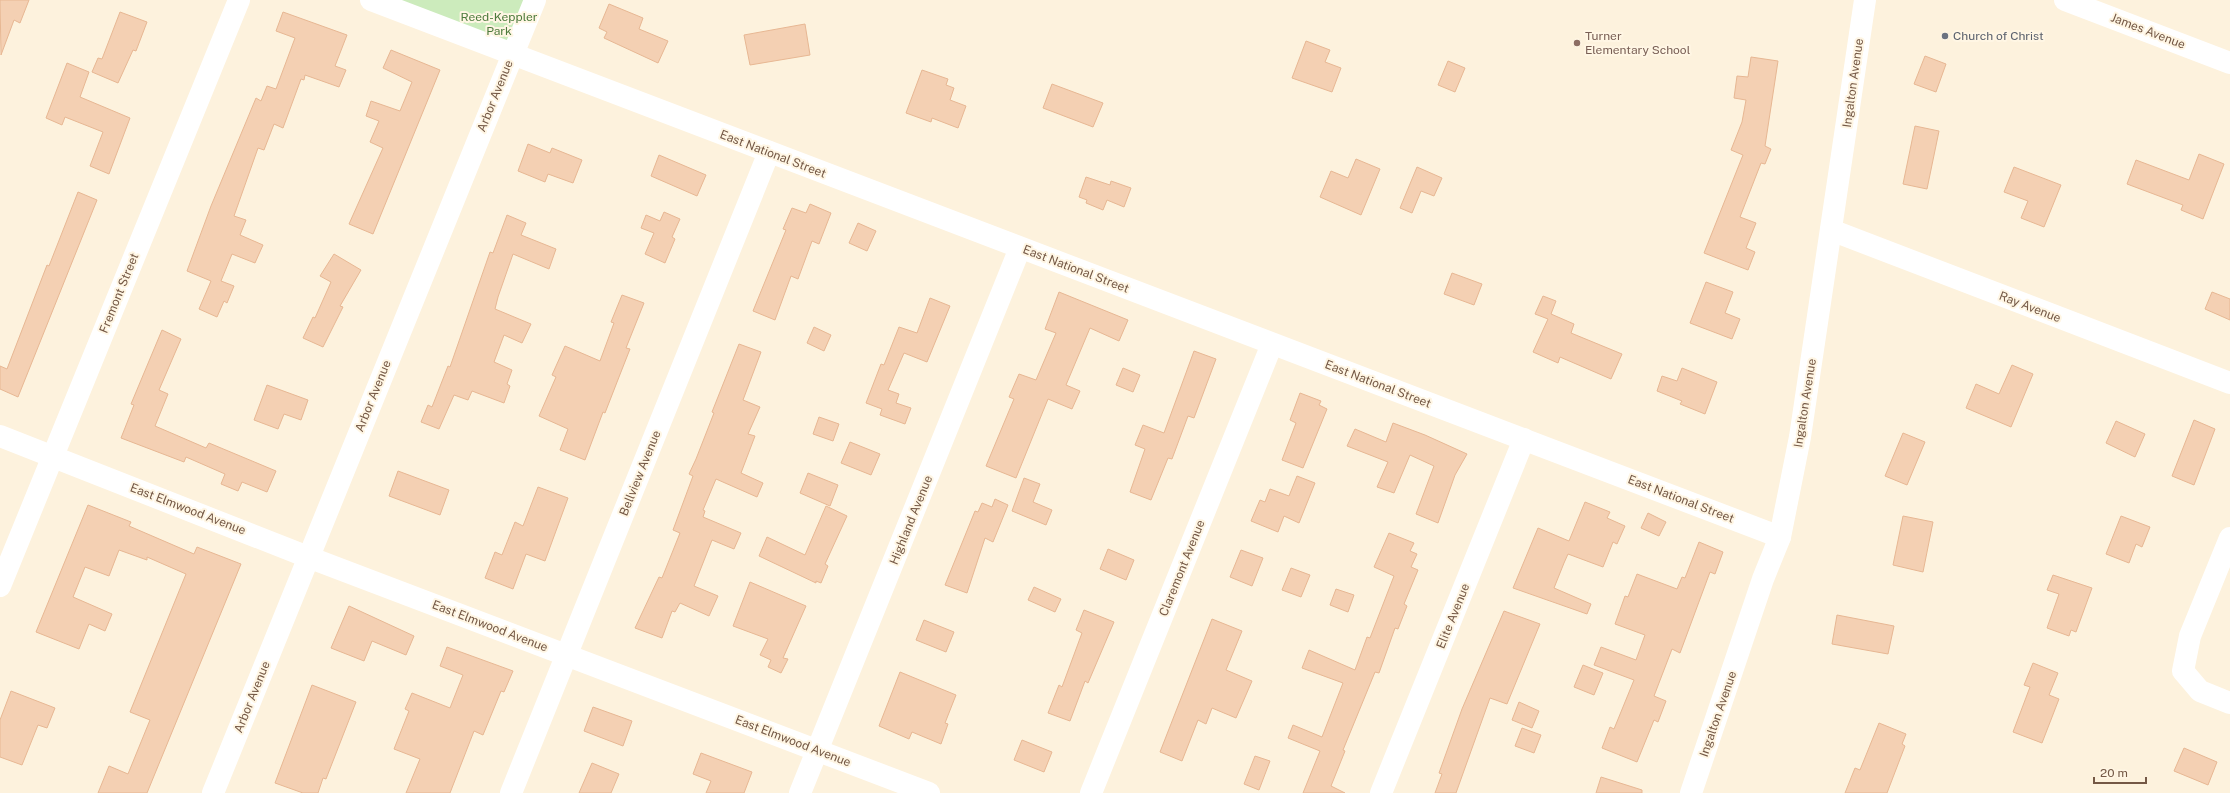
<svg xmlns="http://www.w3.org/2000/svg" width="2230" height="793" font-family="'Public Sans',sans-serif">
<rect width="100%" height="100%" fill="#fdf2dd"/>
<polygon fill="#ccebbc" points="371,0 534,0 512,55"/>
<g fill="#f4d0b3" stroke="#e7b793">
<polygon points="0,0 29,0 20,23 14,20 1,55"/>
<polygon points="609,4 643,18 639,29 668,41 658,63 604,38 607,32 599,28"/>
<polygon points="120,12 147,22 136,51 133,50 118,83 92,72 98,58 102,59"/>
<polygon points="283,12 347,35 335,66 346,70 339,87 305,75 304,80 301,79 283,128 274,124 264,150 258,148 234,216 246,220 240,235 263,245 255,263 232,254 221,281 234,286 227,303 224,301 217,317 199,309 211,281 187,271 211,206 256,98 261,101 267,86 276,89 295,38 276,31"/>
<polygon points="805,24 810,55 750,65 744,35"/>
<polygon points="1306,41 1330,50 1325,62 1341,68 1332,92 1292,78"/>
<polygon points="391,50 440,70 373,234 349,224 383,148 370,142 379,121 366,116 371,101 400,111 412,82 383,68"/>
<polygon points="1925,56 1946,64 1936,92 1914,84"/>
<polygon points="1751,57 1778,61 1765,146 1771,149 1765,164 1761,163 1740,217 1756,223 1746,248 1755,252 1748,270 1704,253 1743,155 1731,150 1742,122 1746,100 1734,98 1737,76 1748,77"/>
<polygon points="1448,61 1465,68 1455,92 1438,85"/>
<polygon points="67,63 89,72 80,97 130,118 109,174 90,166 103,132 65,117 62,125 46,118"/>
<polygon points="922,70 948,79 946,85 954,88 950,100 966,106 958,128 932,118 931,122 906,113"/>
<polygon points="1052,84 1103,103 1093,127 1043,108"/>
<polygon points="1915,126 1939,131 1927,189 1903,184"/>
<polygon points="528,144 550,153 552,148 582,160 573,183 548,174 545,182 518,171"/>
<polygon points="2199,154 2224,164 2203,219 2181,210 2183,205 2127,184 2136,160 2189,180"/>
<polygon points="659,155 706,175 697,196 651,176"/>
<polygon points="1356,159 1380,169 1361,215 1320,197 1331,171 1348,178"/>
<polygon points="1417,167 1442,178 1434,196 1421,191 1412,213 1400,208"/>
<polygon points="2014,167 2061,185 2044,227 2021,218 2028,201 2004,192"/>
<polygon points="1086,177 1110,185 1111,181 1131,188 1124,207 1107,200 1103,210 1086,203 1087,200 1079,197"/>
<polygon points="78,192 97,200 18,397 0,389 0,366 7,369 47,265 49,266"/>
<polygon points="810,204 831,213 819,244 812,241 798,279 791,276 775,320 753,311 786,230 783,229 792,208 806,213"/>
<polygon points="664,212 680,219 672,237 675,239 665,263 645,254 654,233 641,228 646,215 660,221"/>
<polygon points="507,215 526,223 521,235 556,249 549,269 513,254 498,297 495,309 531,324 522,343 504,335 494,362 512,370 507,384 510,386 504,403 472,391 468,400 454,395 439,429 421,422 428,405 432,407 448,366 450,367 490,252 493,253"/>
<polygon points="858,223 876,231 867,251 849,243"/>
<polygon points="334,254 361,270 340,306 343,307 323,347 303,338 313,317 315,318 331,282 320,276"/>
<polygon points="1452,273 1482,284 1474,305 1444,294"/>
<polygon points="1706,282 1733,292 1725,313 1740,319 1732,339 1690,323"/>
<polygon points="1059,292 1128,320 1119,341 1090,328 1066,385 1080,391 1072,409 1048,399 1016,478 986,466 1014,399 1009,397 1019,374 1036,380 1056,333 1045,329"/>
<polygon points="2212,292 2230,299 2230,320 2205,309"/>
<polygon points="622,295 644,303 626,348 630,349 619,377 605,413 603,412 585,460 560,450 568,429 539,416 556,377 552,375 565,346 600,361 614,323 611,322"/>
<polygon points="1543,296 1556,301 1551,314 1574,324 1571,333 1622,354 1611,379 1560,357 1558,363 1533,352 1548,319 1535,314"/>
<polygon points="930,298 950,306 927,362 904,353 888,390 899,394 896,403 911,408 905,424 880,415 882,409 866,403 881,364 884,365 899,327 917,333"/>
<polygon points="814,327 831,335 824,351 807,343"/>
<polygon points="162,330 181,339 159,390 168,394 155,426 206,448 209,443 276,471 267,492 242,482 238,491 221,484 225,474 186,457 184,462 121,438 134,405 131,404"/>
<polygon points="739,344 761,352 743,400 760,407 748,434 755,436 741,473 763,483 757,497 716,479 703,510 705,511 703,517 741,533 734,549 712,540 694,586 718,596 709,616 680,603 675,612 672,611 662,638 635,628 659,577 662,578 680,533 673,530 693,476 689,474 696,459 714,413 712,412"/>
<polygon points="1194,351 1216,359 1194,418 1188,416 1172,459 1168,458 1151,500 1130,492 1145,449 1135,445 1143,425 1164,433"/>
<polygon points="2012,365 2033,374 2011,427 1966,408 1976,384 1999,394"/>
<polygon points="1123,368 1140,375 1133,392 1116,385"/>
<polygon points="1682,368 1717,382 1705,414 1680,404 1682,401 1657,391 1662,376 1677,381"/>
<polygon points="267,385 308,400 301,420 284,414 278,429 254,420"/>
<polygon points="1300,393 1321,401 1319,405 1327,409 1303,468 1282,460 1296,423 1290,420"/>
<polygon points="819,417 839,424 833,441 813,434"/>
<polygon points="2194,420 2215,429 2194,485 2172,476"/>
<polygon points="2116,421 2145,434 2135,457 2106,443"/>
<polygon points="1393,423 1425,435 1467,454 1455,475 1438,523 1416,514 1434,466 1410,455 1394,493 1377,487 1388,462 1347,446 1355,429 1386,442"/>
<polygon points="1903,433 1925,442 1907,485 1885,476"/>
<polygon points="850,442 880,454 871,475 841,463"/>
<polygon points="398,471 449,490 440,515 389,496"/>
<polygon points="808,473 838,485 830,506 800,493"/>
<polygon points="1297,476 1315,483 1299,523 1284,516 1278,532 1251,521 1260,500 1265,502 1270,489 1289,496"/>
<polygon points="1024,478 1040,484 1033,502 1052,510 1046,525 1012,511"/>
<polygon points="538,487 568,498 545,561 526,554 513,589 485,578 495,552 502,555 515,522 523,526"/>
<polygon points="995,499 1008,505 993,542 985,538 967,593 945,585 975,511 978,512 982,503 992,507"/>
<polygon points="1585,502 1610,512 1607,518 1625,526 1617,544 1613,542 1603,567 1568,554 1564,563 1554,588 1591,604 1587,614 1513,588 1538,528 1569,541"/>
<polygon points="88,505 131,522 129,526 194,554 197,547 241,564 147,793 98,793 109,766 128,774 150,720 130,712 186,574 147,557 147,560 119,550 109,576 85,567 73,597 112,614 105,631 89,624 79,649 36,632"/>
<polygon points="826,506 847,516 825,564 828,566 821,583 816,581 816,583 759,556 767,537 805,555"/>
<polygon points="1648,513 1666,522 1659,536 1641,528"/>
<polygon points="1903,516 1933,522 1923,572 1893,565"/>
<polygon points="2121,516 2150,527 2142,547 2136,544 2129,563 2106,554"/>
<polygon points="1389,533 1414,543 1410,551 1417,554 1411,567 1418,570 1404,604 1407,606 1398,629 1395,628 1379,673 1375,672 1343,750 1345,751 1331,786 1345,793 1303,793 1320,751 1288,738 1293,725 1322,737 1343,683 1302,668 1309,650 1355,670 1367,637 1370,638 1394,576 1374,567"/>
<polygon points="1699,542 1723,552 1715,574 1710,572 1680,653 1672,649 1654,696 1666,701 1658,722 1654,720 1637,762 1602,748 1610,727 1614,729 1634,680 1594,665 1601,647 1636,660 1645,635 1615,624 1625,596 1628,597 1637,574 1677,589 1682,577 1685,578"/>
<polygon points="1108,549 1134,560 1126,580 1100,569"/>
<polygon points="1241,550 1263,558 1252,586 1230,577"/>
<polygon points="1291,568 1310,575 1301,597 1282,590"/>
<polygon points="2053,575 2092,588 2076,632 2071,630 2069,636 2047,628 2059,594 2047,590"/>
<polygon points="750,582 806,606 783,658 788,659 781,673 768,667 771,660 760,655 768,639 733,626"/>
<polygon points="1034,587 1061,599 1055,612 1028,600"/>
<polygon points="1336,589 1354,595 1348,612 1330,605"/>
<polygon points="349,606 414,636 406,655 372,641 364,661 331,648"/>
<polygon points="1084,610 1114,622 1088,683 1085,681 1070,721 1048,713 1059,685 1062,687 1082,633 1076,630"/>
<polygon points="1504,611 1540,624 1507,704 1490,698 1456,793 1435,793 1442,774 1439,773 1462,709"/>
<polygon points="1837,615 1894,626 1888,654 1832,644"/>
<polygon points="1212,619 1242,631 1226,670 1252,681 1236,718 1212,708 1206,724 1198,720 1182,761 1160,752"/>
<polygon points="924,620 954,632 946,652 916,640"/>
<polygon points="447,647 513,671 504,692 501,691 483,735 474,731 450,793 406,793 420,759 394,749 409,711 405,709 412,693 450,708 463,675 440,666"/>
<polygon points="2033,663 2058,673 2049,695 2059,699 2042,743 2013,732 2030,687 2024,685"/>
<polygon points="1583,665 1603,673 1594,695 1574,687"/>
<polygon points="900,672 956,695 945,723 948,724 941,744 912,732 909,739 879,726"/>
<polygon points="312,685 356,702 326,779 323,778 318,793 303,793 275,783"/>
<polygon points="11,691 55,708 47,728 38,725 22,765 0,757 0,720"/>
<polygon points="1519,702 1539,711 1532,728 1512,720"/>
<polygon points="593,707 632,721 623,746 584,731"/>
<polygon points="1879,723 1906,734 1902,744 1905,746 1887,793 1845,793 1855,768 1860,770"/>
<polygon points="1522,728 1541,735 1534,753 1515,746"/>
<polygon points="1022,740 1052,752 1044,772 1014,760"/>
<polygon points="2184,748 2217,762 2208,785 2174,771"/>
<polygon points="701,753 752,772 744,793 706,793 711,781 693,774"/>
<polygon points="1255,756 1270,761 1259,790 1244,784"/>
<polygon points="592,763 619,774 611,793 579,793"/>
<polygon points="1601,777 1642,790 1642,793 1596,793"/>
</g>
<g fill="none" stroke-linecap="round" stroke-linejoin="round">
<g stroke="#fff" stroke-width="22">
<polyline points="371,0 1780,537"/>
<polyline points="2065,0 2230,63"/>
<polyline points="1831,230 2230,383"/>
<polyline points="0,436 308,557 929,793"/>
<polyline points="2230,538 2190,636 2183,671 2200,691 2230,703"/>
<polyline points="0,586 239,0"/>
<polyline points="213,793 535,0"/>
<polyline points="511,793 769,152"/>
<polyline points="800,793 1020,248"/>
<polyline points="1091,793 1272,344"/>
<polyline points="1381,793 1524,439"/>
<polyline points="1691,793 1763,579 1780,537 1800,437 1865,0"/>
</g>
</g>
<circle fill="#6b7280" stroke="#fff6e4" stroke-width="1.5" cx="1945" cy="36" r="4"/>
<circle fill="#8d6e63" stroke="#fff6e4" stroke-width="1.5" cx="1577" cy="43" r="4"/>
<g text-anchor="middle" stroke-width="4" stroke-linejoin="round" paint-order="stroke">
<g font-size="12" fill="#4c7a3c" stroke="#fff6e4">
<text x="499" y="21">Reed-Keppler<tspan x="499" dy="14">Park</tspan></text>
</g>
<g font-size="12" fill="#745845" stroke="#fff6e4">
<text transform="translate(2148 31) rotate(21)" y="4">James Avenue</text>
<text transform="translate(1853 83) rotate(-82)" y="4">Ingalton Avenue</text>
<text transform="translate(495 96) rotate(-68)" y="4">Arbor Avenue</text>
<text transform="translate(773 154) rotate(21)" y="4">East National Street</text>
<text transform="translate(1076 269) rotate(21)" y="4">East National Street</text>
<text transform="translate(119 293) rotate(-68)" y="4">Fremont Street</text>
<text transform="translate(2030 307) rotate(21)" y="4">Ray Avenue</text>
<text transform="translate(1378 384) rotate(21)" y="4">East National Street</text>
<text transform="translate(373 396) rotate(-68)" y="4">Arbor Avenue</text>
<text transform="translate(1805 403) rotate(-81)" y="4">Ingalton Avenue</text>
<text transform="translate(640 473) rotate(-68)" y="4">Bellview Avenue</text>
<text transform="translate(1681 499) rotate(21)" y="4">East National Street</text>
<text transform="translate(188 509) rotate(21)" y="4">East Elmwood Avenue</text>
<text transform="translate(911 520) rotate(-68)" y="4">Highland Avenue</text>
<text transform="translate(1182 568) rotate(-68)" y="4">Claremont Avenue</text>
<text transform="translate(1453 616) rotate(-68)" y="4">Elite Avenue</text>
<text transform="translate(490 626) rotate(21)" y="4">East Elmwood Avenue</text>
<text transform="translate(252 697) rotate(-68)" y="4">Arbor Avenue</text>
<text transform="translate(1718 714) rotate(-71)" y="4">Ingalton Avenue</text>
<text transform="translate(793 741) rotate(21)" y="4">East Elmwood Avenue</text>
</g>
<g font-size="12" fill="#785e54" stroke="#fff6e4" text-anchor="start">
<text x="1585" y="40">Turner<tspan x="1585" dy="14">Elementary School</tspan></text>
</g>
<g font-size="12" fill="#5b616d" stroke="#fff6e4" text-anchor="start">
<text x="1953" y="40">Church of Christ</text>
</g>
</g>
<path d="M2094 777v6h52v-6" fill="none" stroke="#745845" stroke-width="2"/>
<text x="2100" y="777" font-size="12" fill="#745845" stroke="#fff6e4" stroke-width="3" paint-order="stroke">20 m</text>
</svg>
